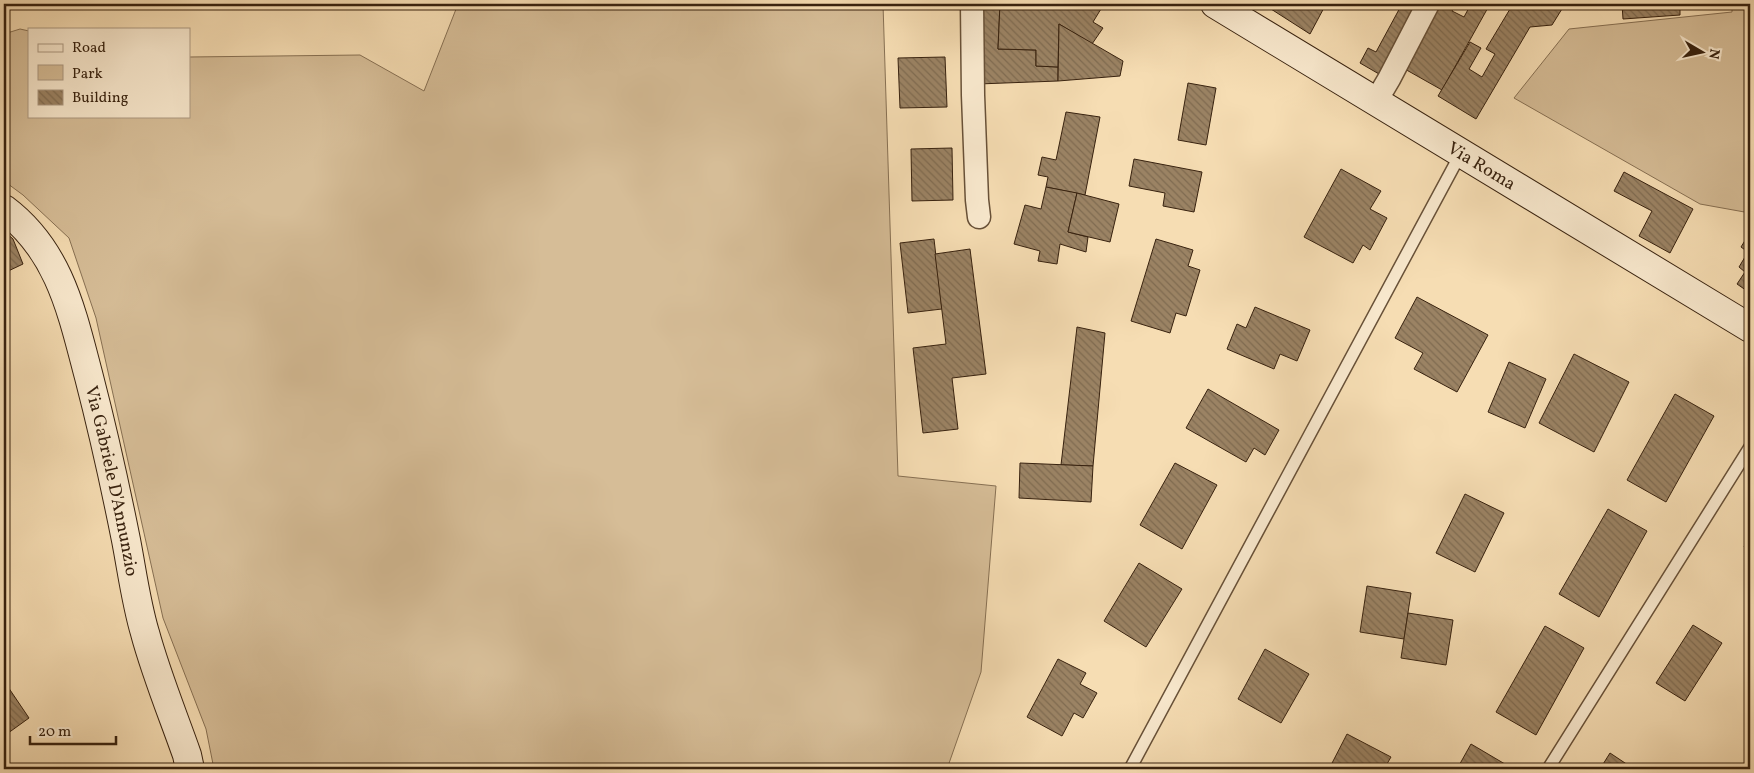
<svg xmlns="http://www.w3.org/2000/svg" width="1754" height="773" font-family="Vollkorn,serif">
<defs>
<pattern id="building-back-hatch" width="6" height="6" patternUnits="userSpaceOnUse" patternTransform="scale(1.25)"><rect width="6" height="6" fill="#9b8364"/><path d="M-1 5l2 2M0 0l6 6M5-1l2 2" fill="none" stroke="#7f6b51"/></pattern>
</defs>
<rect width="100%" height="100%" fill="#f6ddb3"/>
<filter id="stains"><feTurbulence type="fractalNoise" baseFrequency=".004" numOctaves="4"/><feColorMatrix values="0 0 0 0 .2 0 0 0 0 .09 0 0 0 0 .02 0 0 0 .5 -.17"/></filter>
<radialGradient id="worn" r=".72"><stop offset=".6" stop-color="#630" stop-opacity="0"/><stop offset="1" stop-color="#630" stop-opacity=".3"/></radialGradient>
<g fill="#d6bd97" stroke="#877053">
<polygon points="458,4 883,4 898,476 996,486 981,672 947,769 214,769 206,729 163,618 96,318 69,238 23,195 4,181 4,34 20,29 29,31 29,116 189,116 189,57 360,55 424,91"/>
<polygon points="1732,4 1750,4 1750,213 1700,204 1514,98 1569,29 1732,12"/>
</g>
<g fill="url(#building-back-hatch)" stroke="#38220f">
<polygon points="980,4 1000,4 998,49 1036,50 1036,66 1058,67 1058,81 978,84"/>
<polygon points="1000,4 1104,4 1093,22 1103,28 1092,44 1059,24 1058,67 1036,66 1036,50 998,49"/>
<polygon points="1274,4 1326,4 1310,34 1271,9"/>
<polygon points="1402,4 1414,10 1379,74 1360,63 1368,48 1376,52"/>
<polygon points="1439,4 1456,4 1452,11 1464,17 1471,4 1490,4 1442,90 1403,68"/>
<polygon points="1513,4 1565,4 1552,25 1530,27 1476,119 1438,96 1470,42 1481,48 1469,69 1482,77 1495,54 1486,49"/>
<polygon points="1622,4 1680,4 1680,15 1623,19"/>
<polygon points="1059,24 1123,61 1120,76 1058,81"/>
<polygon points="945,57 947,107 900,108 898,58"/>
<polygon points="1188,83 1216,88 1206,145 1178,140"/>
<polygon points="1066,112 1100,117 1085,195 1046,187 1048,177 1038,175 1042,157 1056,160"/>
<polygon points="952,148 953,200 912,201 911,149"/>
<polygon points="1134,159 1202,172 1194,212 1163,206 1165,193 1129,186"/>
<polygon points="1341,169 1381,191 1370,209 1387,218 1370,250 1363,245 1353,263 1304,237"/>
<polygon points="1624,172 1693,209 1670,253 1639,236 1652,211 1614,191"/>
<polygon points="1046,187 1077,193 1068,232 1088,237 1086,252 1060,244 1057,264 1038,261 1040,251 1014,244 1025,205 1041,209"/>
<polygon points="1077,193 1119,204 1110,242 1068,232"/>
<polygon points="4,231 13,239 23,264 4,273"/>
<polygon points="1749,234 1750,235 1750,293 1737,284 1745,272 1739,267 1748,252 1741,247"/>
<polygon points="934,239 942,309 908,313 900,243"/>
<polygon points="1156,239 1193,250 1188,266 1200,270 1186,316 1176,313 1170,333 1131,321"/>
<polygon points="970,249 986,374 952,378 958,429 923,433 913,348 946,344 935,254"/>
<polygon points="1417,297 1488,335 1457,392 1414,369 1423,353 1395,338"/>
<polygon points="1255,307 1310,330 1297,361 1280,354 1274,369 1227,349 1237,324 1246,328"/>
<polygon points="1077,327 1105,333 1093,466 1061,465"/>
<polygon points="1574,354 1629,382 1594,452 1539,423"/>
<polygon points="1509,362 1546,379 1525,428 1488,412"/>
<polygon points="1208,389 1279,430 1265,455 1254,448 1246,462 1186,428"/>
<polygon points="1675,394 1714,416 1666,502 1627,480"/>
<polygon points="1020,463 1093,466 1091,502 1019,498"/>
<polygon points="1175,463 1217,485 1182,549 1140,525"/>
<polygon points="1465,494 1504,513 1475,572 1436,553"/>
<polygon points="1608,509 1647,531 1599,617 1559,594"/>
<polygon points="1750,537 1750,551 1744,547"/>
<polygon points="1139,563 1182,589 1146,647 1104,621"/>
<polygon points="1367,586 1411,593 1404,639 1360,632"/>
<polygon points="1408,613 1453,620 1446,665 1401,658"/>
<polygon points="1693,625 1722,643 1685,701 1656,683"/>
<polygon points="1545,626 1584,648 1536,735 1496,712"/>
<polygon points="1265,649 1309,674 1281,723 1238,699"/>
<polygon points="1058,659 1086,673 1080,684 1097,693 1083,718 1074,713 1062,736 1027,717"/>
<polygon points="4,681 29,718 4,736"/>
<polygon points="1347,734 1391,757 1384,769 1329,769"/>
<polygon points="1471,744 1510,767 1509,769 1457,769"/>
<polygon points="1610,753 1634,769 1600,769"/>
</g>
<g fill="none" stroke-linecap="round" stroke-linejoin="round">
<g stroke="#685138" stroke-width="14">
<g id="lane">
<polyline points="1130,769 1461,153"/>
<polyline points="1548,769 1750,447"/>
</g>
</g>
<g stroke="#685138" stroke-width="25">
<g id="street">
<polyline points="972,4 973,95 977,200 979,217"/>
<polyline points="1376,101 1389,79 1428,4"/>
</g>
</g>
<g stroke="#38220f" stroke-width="30">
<g id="secondary">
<path id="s1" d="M1215 4 1750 328"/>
<path id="s2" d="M4 209C60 251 72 313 89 377 103 431 115 485 126 540 132 571 136 603 145 633 156 674 173 715 187 755L190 769"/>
</g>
</g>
<use href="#lane" stroke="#f9e9ce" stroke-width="11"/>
<use href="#street" stroke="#f9e9ce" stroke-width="22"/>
<use href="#secondary" stroke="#f9e9ce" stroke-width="28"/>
</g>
<g text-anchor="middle" stroke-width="4" stroke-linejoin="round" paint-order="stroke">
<g font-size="18" fill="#38220f" stroke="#f9e9ce">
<text dy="6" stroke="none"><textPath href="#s1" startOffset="312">Via Roma</textPath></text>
<text dy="6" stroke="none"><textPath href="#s2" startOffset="299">Via Gabriele D'Annunzio</textPath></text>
</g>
</g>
<rect width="1754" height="773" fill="none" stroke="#f6ddb3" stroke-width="20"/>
<rect x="5" y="5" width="1744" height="763" fill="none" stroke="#38220f" stroke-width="2.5"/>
<rect x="10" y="10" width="1734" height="753" fill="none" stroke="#38220f"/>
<rect x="28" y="28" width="162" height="90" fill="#f9e9ce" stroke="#ac9982"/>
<rect x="38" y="44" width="25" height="8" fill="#f9e9ce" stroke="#ac9982"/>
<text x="72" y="52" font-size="15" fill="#38220f">Road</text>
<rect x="38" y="65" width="25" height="15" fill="#d6bd97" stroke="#ac9982"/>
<text x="72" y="78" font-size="15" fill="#38220f">Park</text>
<rect x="38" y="90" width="25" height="15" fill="url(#building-back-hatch)" stroke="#ac9982"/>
<text x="72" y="102" font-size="15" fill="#38220f">Building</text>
<g transform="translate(1702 52) rotate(99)" stroke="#f9e9ce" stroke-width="4" paint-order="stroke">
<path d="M0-4L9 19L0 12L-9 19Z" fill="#38220f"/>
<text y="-8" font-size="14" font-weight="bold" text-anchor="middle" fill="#38220f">N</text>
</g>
<path d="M30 736v8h86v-8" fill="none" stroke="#38220f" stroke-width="2.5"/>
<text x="38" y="736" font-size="15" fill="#38220f" stroke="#f9e9ce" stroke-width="4" paint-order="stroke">20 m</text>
<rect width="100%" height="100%" filter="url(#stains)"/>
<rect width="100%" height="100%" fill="url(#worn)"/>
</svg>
